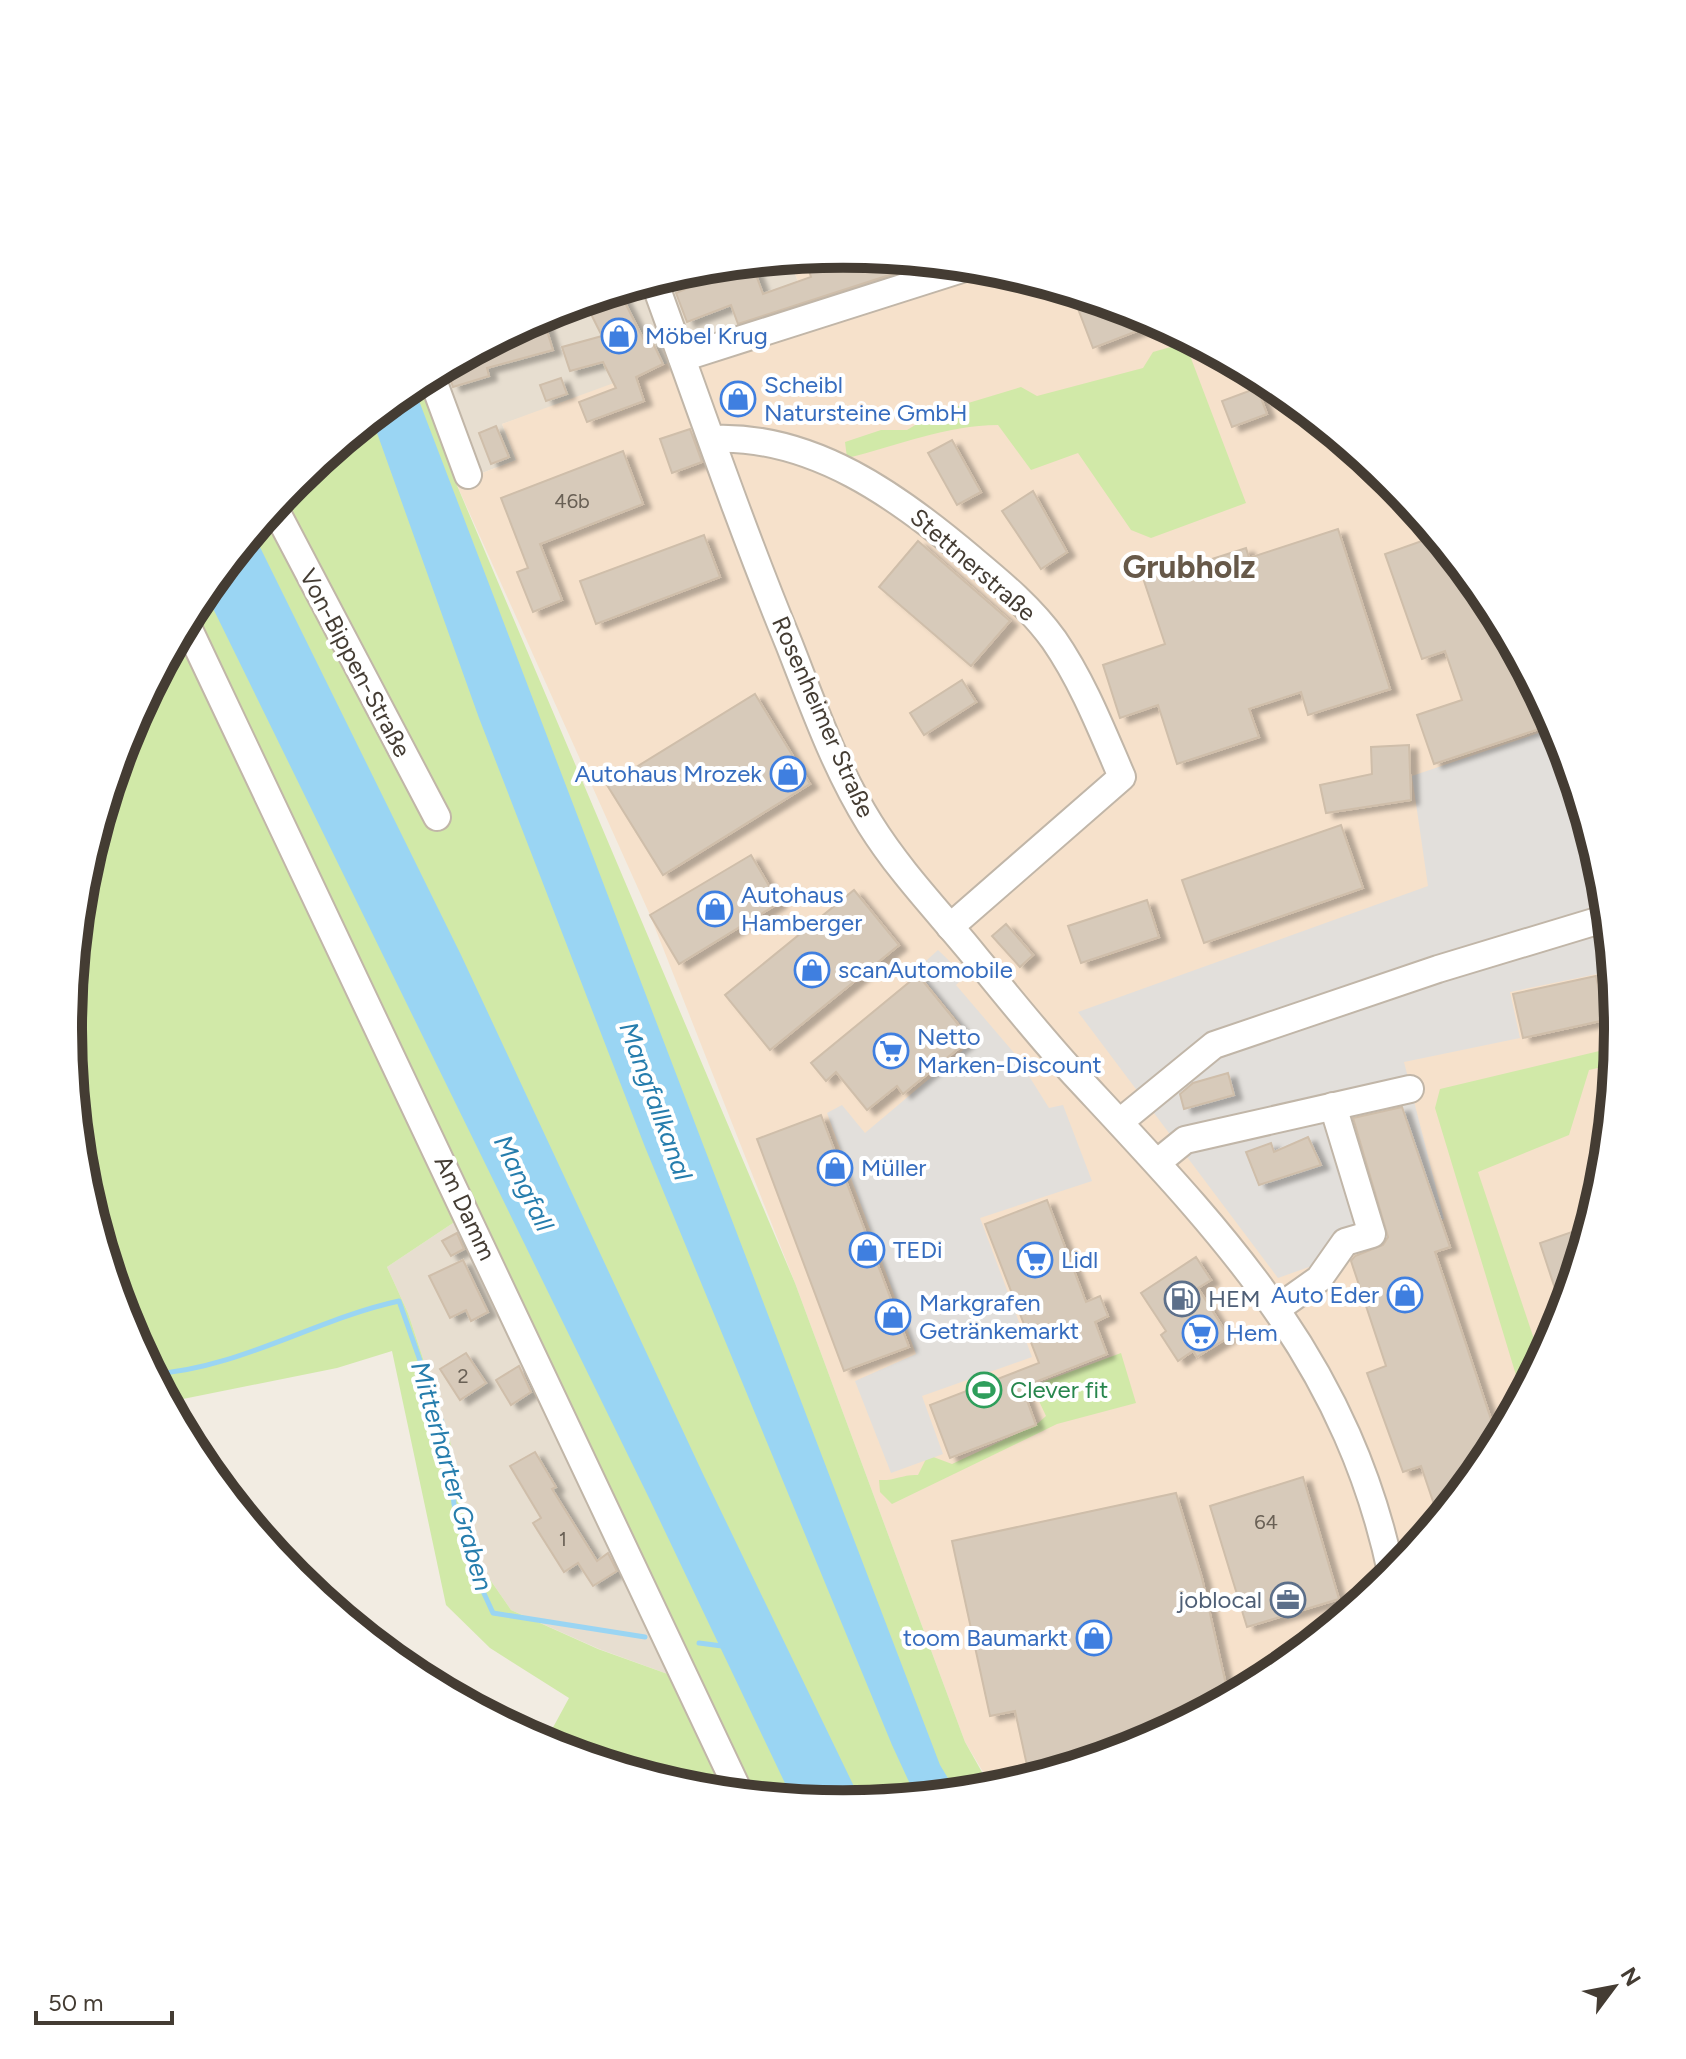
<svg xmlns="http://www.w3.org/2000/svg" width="1686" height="2059" font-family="Figtree,sans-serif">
<defs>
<filter id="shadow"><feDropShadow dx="8" dy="4.5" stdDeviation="2" flood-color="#0004"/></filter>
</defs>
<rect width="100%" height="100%" fill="#f2ece2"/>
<g fill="#e7ded0">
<polygon points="790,260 811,318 502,424 516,460 456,483 420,381 547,313 692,269"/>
<polygon points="459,1219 676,1677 599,1649 511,1610 482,1568 467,1525 450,1440 408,1313 387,1267"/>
</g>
<polygon fill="#f6e1cb" points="843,255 995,269 1140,314 1274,385 1391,482 1488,599 1559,733 1603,879 1618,1030 1603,1181 1559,1326 1487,1460 1391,1578 1273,1674 1139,1746 994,1790 965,1742 795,1283 650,915 456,483 516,460 502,424 682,358 811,317 790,260"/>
<g fill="#d1e9a8">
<path d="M1174 346 1189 353 1246 503 1151 538 1131 530 1078 453 1031 470 998 425C947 425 897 446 847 458L845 442 881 430H907L935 413 1021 387 1037 396 1143 368 1153 352Z"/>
<polygon points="420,381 456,483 795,1283 965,1742 992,1790 843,1804 753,1796 700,1677 189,617 199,599 295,481"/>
<polygon points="179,637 459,1219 387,1267 408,1313 450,1440 467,1525 482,1568 511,1610 598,1649 676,1677 733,1794 691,1790 544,1744 569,1698 490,1648 446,1605 392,1351 337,1368 168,1402 127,1326 83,1180 68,1029 83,878 127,733"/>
<polygon points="1616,1047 1615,1064 1589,1070 1569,1135 1478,1172 1541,1360 1522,1395 1435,1108 1440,1089"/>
<path d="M1121 1353 1136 1403 1057 1424 892 1504 880 1492 879 1480C895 1481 903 1474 918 1475L928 1455 952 1464 1036 1425 1046 1416 1032 1386Z"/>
</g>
<g fill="#e2dfdb">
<polygon points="1556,727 1603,879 1612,971 1510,992 1520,1038 1404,1062 1444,1219 1278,1278 1078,1012 1428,886 1412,776"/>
<polygon points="938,950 965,976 956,985 1015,1054 1049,1108 1063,1105 1092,1181 980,1218 1032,1357 922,1396 943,1454 891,1473 855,1381 916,1354 827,1113 842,1105 865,1133 974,1041 916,970"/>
<polygon points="1290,1660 1273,1674 1245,1689 1241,1672"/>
</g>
<g fill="#9ad5f3">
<polygon points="413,385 940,1765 957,1793 916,1797 892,1745 645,1147 479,718 372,419"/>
<polygon points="253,533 461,955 703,1474 862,1803 793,1800 650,1500 205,592"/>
</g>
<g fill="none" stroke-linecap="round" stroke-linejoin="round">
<g stroke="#9ad5f3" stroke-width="5">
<path d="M152 1374C238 1369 316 1319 399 1301L446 1434 454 1504 476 1576 493 1613 645 1637"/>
<polyline points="699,1643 722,1646"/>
</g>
</g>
<g fill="#d7caba" stroke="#cfbeaa" stroke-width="2" filter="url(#shadow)">
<polygon points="843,254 905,261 908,269 738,324 731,305 687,322 676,293 688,288 681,273 752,264 763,294 811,277 805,258"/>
<polygon points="619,291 646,344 652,341 663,364 636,377 644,401 587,422 579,402 616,388 603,362 570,371 562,347 602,336 585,302"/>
<polygon points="1072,293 1140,314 1158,323 1093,348"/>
<polygon points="543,318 553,350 487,368 489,376 453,387 446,367"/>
<polygon points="561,378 567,394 546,401 540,385"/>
<polygon points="1257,388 1267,414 1232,427 1222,401"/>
<polygon points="496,426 509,457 491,464 479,433"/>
<polygon points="690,429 702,462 672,473 660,439"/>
<polygon points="952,440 981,492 957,505 928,453"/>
<polygon points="623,451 643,504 540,544 562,600 533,612 517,572 528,568 501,498"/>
<polygon points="1033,491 1067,552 1041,569 1002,511"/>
<polygon points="1338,529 1390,689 1308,715 1301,692 1249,709 1259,737 1177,764 1158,705 1120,718 1103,665 1165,644 1144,581 1246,548 1249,558"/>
<polygon points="704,535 720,577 596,624 580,581"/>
<polygon points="1436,536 1488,599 1554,724 1434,764 1417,715 1462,700 1445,651 1422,659 1385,554"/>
<polygon points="918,541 1010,621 971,666 879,587"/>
<polygon points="962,680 976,702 924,735 910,713"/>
<polygon points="755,694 810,784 663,875 607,785"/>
<polygon points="1409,745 1411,800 1326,813 1320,785 1372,774 1371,747"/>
<polygon points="1341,825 1363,888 1204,943 1182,880"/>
<polygon points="751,855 779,903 679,964 650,915"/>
<polygon points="854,890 899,945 770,1050 725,995"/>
<polygon points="1147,900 1159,937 1081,963 1068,926"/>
<polygon points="1006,924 1033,955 1020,967 992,936"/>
<polygon points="918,975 970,1039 903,1094 897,1086 867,1110 836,1072 826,1081 811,1063"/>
<polygon points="1596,976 1605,1020 1523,1038 1513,994"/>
<polygon points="1228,1073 1234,1095 1184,1109 1180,1094 1193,1083"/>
<polygon points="1402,1107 1450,1247 1435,1252 1498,1440 1487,1460 1439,1519 1421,1466 1403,1472 1367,1373 1386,1366 1351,1261 1355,1256 1383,1245 1388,1237 1353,1118"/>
<polygon points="821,1115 909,1347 844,1371 757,1139"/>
<polygon points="1308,1137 1321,1165 1259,1185 1246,1152 1271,1143 1274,1152"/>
<polygon points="1047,1200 1086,1302 1100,1296 1108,1316 1095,1322 1107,1354 1022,1387 1036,1425 950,1458 930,1405 1039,1363 985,1224"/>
<polygon points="1589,1226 1563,1313 1540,1243"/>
<polygon points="457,1233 464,1249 451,1256 442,1241"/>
<polygon points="1196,1257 1211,1280 1198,1288 1229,1337 1197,1357 1193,1351 1178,1361 1161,1335 1166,1331 1141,1293"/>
<polygon points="463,1260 488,1312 471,1321 466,1310 450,1318 429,1276"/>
<polygon points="466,1353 486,1383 460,1400 440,1369"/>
<polygon points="519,1366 531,1392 511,1405 496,1380"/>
<polygon points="535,1452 556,1487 552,1489 597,1561 608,1553 617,1571 593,1586 578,1563 564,1572 533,1523 541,1518 510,1466"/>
<polygon points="1303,1477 1339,1599 1247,1627 1210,1506"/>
<polygon points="1176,1493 1202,1578 1229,1698 1139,1746 1030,1779 1015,1711 990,1716 952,1541"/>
</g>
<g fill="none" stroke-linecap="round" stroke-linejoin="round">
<g stroke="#c1b6a8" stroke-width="30">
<g id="minor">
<path d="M654 281C698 402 740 525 789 644 813 705 835 768 870 824 898 869 935 908 969 949 1004 992 1039 1036 1077 1077 1222 1233 1347 1359 1392 1576"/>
<polyline points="682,358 968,267"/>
<polyline points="431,375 468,475"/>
<path d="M712 439C812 434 899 497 972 559 1002 584 1031 608 1054 640 1083 682 1102 731 1122 777L950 927"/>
<polyline points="274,507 437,817"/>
<polyline points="186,623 740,1794"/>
<polyline points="1121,1121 1214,1045 1438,969 1607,918"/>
<polyline points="1158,1162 1185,1140 1410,1089"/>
<polyline points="1278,1308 1319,1279 1345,1242 1372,1234 1333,1106"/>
</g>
</g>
<use href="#minor" stroke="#fff" stroke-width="26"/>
</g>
<defs>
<g id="shop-ring" transform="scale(1.8)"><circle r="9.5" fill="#fff" stroke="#3f7fe0" stroke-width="1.5"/><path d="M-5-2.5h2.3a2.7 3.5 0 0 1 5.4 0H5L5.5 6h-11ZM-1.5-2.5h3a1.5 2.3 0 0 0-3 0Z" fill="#3f7fe0"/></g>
<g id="supermarket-ring" transform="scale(1.8)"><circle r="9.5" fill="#fff" stroke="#3f7fe0" stroke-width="1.5"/><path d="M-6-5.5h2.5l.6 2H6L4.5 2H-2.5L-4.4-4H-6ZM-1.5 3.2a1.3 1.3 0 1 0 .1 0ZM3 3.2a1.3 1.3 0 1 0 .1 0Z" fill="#3f7fe0"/></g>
<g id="fuel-ring" transform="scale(1.8)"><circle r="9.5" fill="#fff" stroke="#5c6f8a" stroke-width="1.5"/><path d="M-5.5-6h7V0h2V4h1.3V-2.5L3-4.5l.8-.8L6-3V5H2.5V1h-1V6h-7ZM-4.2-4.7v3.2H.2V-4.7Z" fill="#5c6f8a"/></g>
<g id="stadium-ring" transform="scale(1.8)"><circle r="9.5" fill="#fff" stroke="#2e9e5b" stroke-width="1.5"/><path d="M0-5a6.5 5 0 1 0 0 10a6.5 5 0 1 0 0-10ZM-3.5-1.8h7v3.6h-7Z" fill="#2e9e5b"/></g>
<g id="office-ring" transform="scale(1.8)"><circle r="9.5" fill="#fff" stroke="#5c6f8a" stroke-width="1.5"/><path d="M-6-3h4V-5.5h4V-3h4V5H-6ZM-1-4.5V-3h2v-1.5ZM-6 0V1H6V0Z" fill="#5c6f8a"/></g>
</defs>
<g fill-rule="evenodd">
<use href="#shop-ring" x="619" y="336"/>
<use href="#shop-ring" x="738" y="399"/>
<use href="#shop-ring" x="788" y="774"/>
<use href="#shop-ring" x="715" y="909"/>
<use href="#shop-ring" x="812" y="970"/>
<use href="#supermarket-ring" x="891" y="1051"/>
<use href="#shop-ring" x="835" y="1168"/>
<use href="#shop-ring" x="867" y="1250"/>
<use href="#supermarket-ring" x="1035" y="1260"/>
<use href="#shop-ring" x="1405" y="1295"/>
<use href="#fuel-ring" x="1182" y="1299"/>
<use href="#shop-ring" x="893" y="1317"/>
<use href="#supermarket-ring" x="1200" y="1333"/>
<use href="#stadium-ring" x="984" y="1390"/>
<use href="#office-ring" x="1288" y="1600"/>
<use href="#shop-ring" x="1094" y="1638"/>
</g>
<g text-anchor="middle" stroke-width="8" stroke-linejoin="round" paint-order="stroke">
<g font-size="20" fill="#696055">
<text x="572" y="508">46b</text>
<text x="463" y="1383">2</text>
<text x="1266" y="1529">64</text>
<text x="563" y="1546">1</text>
</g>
<g font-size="24" fill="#366cbe" stroke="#fff" text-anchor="start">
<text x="645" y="344">Möbel Krug</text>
<text x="764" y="393">Scheibl<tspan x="764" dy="28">Natursteine GmbH</tspan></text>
<text x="762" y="782" text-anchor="end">Autohaus Mrozek</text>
<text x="741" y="903">Autohaus<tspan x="741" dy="28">Hamberger</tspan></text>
<text x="838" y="978">scanAutomobile</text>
<text x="917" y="1045">Netto<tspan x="917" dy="28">Marken-Discount</tspan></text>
<text x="861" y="1176">Müller</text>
<text x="893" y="1258">TEDi</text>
<text x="1061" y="1268">Lidl</text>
<text x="1379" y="1303" text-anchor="end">Auto Eder</text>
<text x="919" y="1311">Markgrafen<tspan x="919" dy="28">Getränkemarkt</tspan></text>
<text x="1226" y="1341">Hem</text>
<text x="1068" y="1646" text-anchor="end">toom Baumarkt</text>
</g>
<g font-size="24" fill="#443c33" stroke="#fff">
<text transform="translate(973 565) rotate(41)" y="8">Stettnerstraße</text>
<text transform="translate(355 663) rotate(62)" y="8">Von-Bippen-Straße</text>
<text transform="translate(823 717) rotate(66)" y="8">Rosenheimer Straße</text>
<text transform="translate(465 1208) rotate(65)" y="8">Am Damm</text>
</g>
<g font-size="24" fill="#4e5e75" stroke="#fff" text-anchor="start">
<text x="1208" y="1307">HEM</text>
<text x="1262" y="1608" text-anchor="end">joblocal</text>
</g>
<g font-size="24" fill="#27864d" stroke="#fff" text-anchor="start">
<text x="1010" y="1398">Clever fit</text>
</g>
<g font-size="26" font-style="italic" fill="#267dad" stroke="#fff">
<text transform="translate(656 1101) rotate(70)" y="9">Mangfallkanal</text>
<text transform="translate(524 1183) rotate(64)" y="9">Mangfall</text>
<text transform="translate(452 1476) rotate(74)" y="9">Mitterharter Graben</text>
</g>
<g font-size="32" font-weight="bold" fill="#675949" stroke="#fff">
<text x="1189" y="578">Grubholz</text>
</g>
</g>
<path d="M0 0H1686V2059H0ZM82 1029a761 761 0 1 1 1522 0a761 761 0 1 1-1522 0Z" fill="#fff" fill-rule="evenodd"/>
<path fill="none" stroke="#443c33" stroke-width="10" d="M82 1029a761 761 0 1 1 1522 0a761 761 0 1 1-1522 0Z"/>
<g transform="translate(1614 1987) rotate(58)" stroke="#ffffff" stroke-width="6" paint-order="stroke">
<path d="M0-6L14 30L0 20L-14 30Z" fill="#443c33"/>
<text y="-12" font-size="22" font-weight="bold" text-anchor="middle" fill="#443c33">N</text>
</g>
<path d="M36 2011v12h136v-12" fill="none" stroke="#443c33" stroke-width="4"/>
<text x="48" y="2011" font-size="24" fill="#443c33" stroke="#ffffff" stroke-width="6" paint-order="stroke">50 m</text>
</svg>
